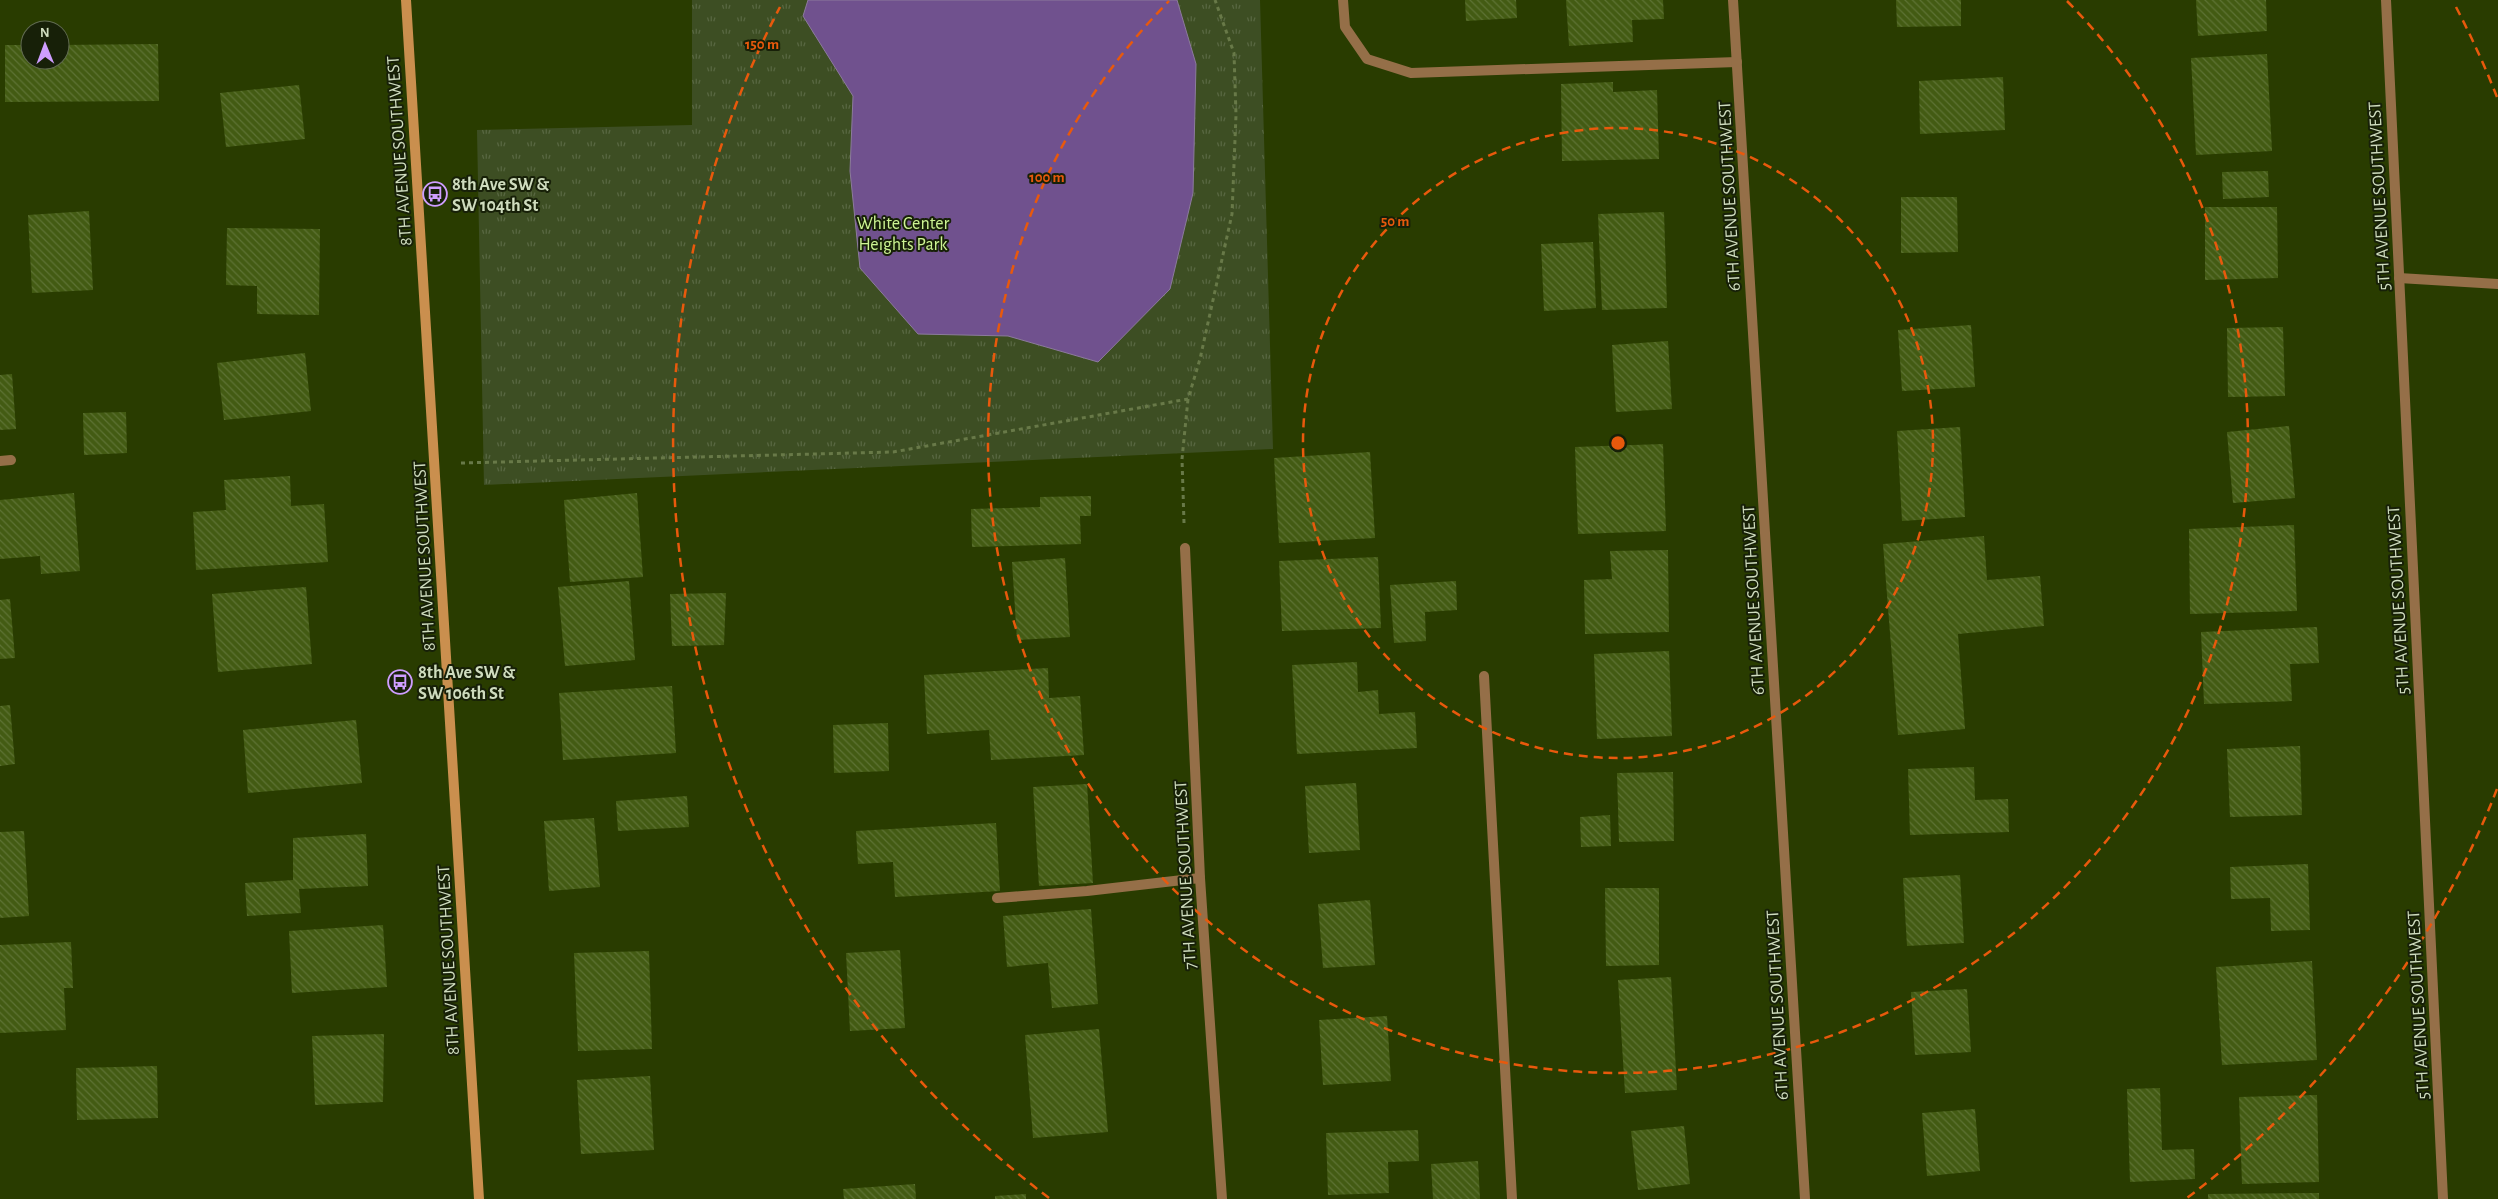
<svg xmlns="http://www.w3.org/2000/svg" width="2498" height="1199" font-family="'Alegreya Sans',sans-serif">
<defs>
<pattern id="park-tufts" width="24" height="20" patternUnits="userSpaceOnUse" patternTransform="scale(1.25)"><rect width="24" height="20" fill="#3d4e23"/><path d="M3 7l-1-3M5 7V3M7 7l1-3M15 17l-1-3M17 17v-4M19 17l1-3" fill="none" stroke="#586741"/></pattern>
<pattern id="building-back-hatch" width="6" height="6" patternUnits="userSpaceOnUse" patternTransform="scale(1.25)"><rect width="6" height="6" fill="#435b13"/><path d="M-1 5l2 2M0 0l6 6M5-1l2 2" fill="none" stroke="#5d7234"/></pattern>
</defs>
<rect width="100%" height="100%" fill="#293c00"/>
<polygon fill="url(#park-tufts)" points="692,0 1260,0 1273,449 484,485 477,130 692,125"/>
<polygon fill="#70518e" stroke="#8c7b9c" points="808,0 1177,0 1196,64 1193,193 1170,289 1098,362 1008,336 918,334 860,268 850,171 853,96 803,16"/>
<g fill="url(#building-back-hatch)">
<polygon points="1465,0 1516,0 1517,18 1466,21"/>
<polygon points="1566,0 1663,0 1664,19 1632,20 1633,42 1569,46"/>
<polygon points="1896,0 1961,0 1961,26 1897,27"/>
<polygon points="2196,0 2266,0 2267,31 2198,36"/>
<polygon points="158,44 159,101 5,102 5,45 30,45 30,60 60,60 60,45"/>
<polygon points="2267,54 2272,151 2196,155 2191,58"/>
<polygon points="2003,77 2005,130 1920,134 1919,81"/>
<polygon points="1613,82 1613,92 1657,90 1659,159 1562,161 1561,84"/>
<polygon points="299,85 305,139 226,147 220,93"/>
<polygon points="2268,171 2269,197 2223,199 2222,172"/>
<polygon points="1901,197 1957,197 1958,252 1901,253"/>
<polygon points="2205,207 2277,207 2278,278 2205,280"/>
<polygon points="89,211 93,290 32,293 28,215"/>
<polygon points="1664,212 1667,308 1602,310 1598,214"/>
<polygon points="227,228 320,229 319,315 257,314 257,286 226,285"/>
<polygon points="1593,242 1596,308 1544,311 1541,244"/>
<polygon points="1971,325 1975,387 1902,391 1898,330"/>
<polygon points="2283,327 2285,396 2228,397 2227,328"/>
<polygon points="1668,341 1672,409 1616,412 1612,345"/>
<polygon points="305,353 311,411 224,420 217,363"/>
<polygon points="12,374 16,429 0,430 0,375"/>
<polygon points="126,412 127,453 84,455 83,413"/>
<polygon points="2289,426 2295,498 2233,503 2227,432"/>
<polygon points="1960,427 1965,517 1902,521 1897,431"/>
<polygon points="1663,444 1666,531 1578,534 1575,447"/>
<polygon points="1370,452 1375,538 1279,543 1274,458"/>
<polygon points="290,476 291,506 324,504 328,562 196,570 193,512 226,510 224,480"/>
<polygon points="74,493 80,571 41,574 40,556 0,559 0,500"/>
<polygon points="637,493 643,577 570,582 564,500"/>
<polygon points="1091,496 1091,516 1080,516 1081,544 972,547 971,509 1040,507 1040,497"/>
<polygon points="2294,525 2297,611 2190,614 2189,529"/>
<polygon points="1984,536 1987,580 2040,576 2044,626 1958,634 1965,729 1898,735 1883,544"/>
<polygon points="1668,550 1669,632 1585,634 1584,580 1612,579 1610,551"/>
<polygon points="1378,557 1381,628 1282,631 1279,561"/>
<polygon points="1065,558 1070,637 1017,640 1012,562"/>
<polygon points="629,581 635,660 565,666 558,587"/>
<polygon points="1456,581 1457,610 1425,612 1426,641 1394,643 1390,585"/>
<polygon points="306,587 312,664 218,672 212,594"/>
<polygon points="726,593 724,645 672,646 670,594"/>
<polygon points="10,599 15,658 0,659 0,600"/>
<polygon points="2317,627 2319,663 2290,664 2292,701 2204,704 2201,632"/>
<polygon points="1669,651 1672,736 1597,739 1594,654"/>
<polygon points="1357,662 1358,692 1378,690 1379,714 1415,712 1417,748 1297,754 1292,665"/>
<polygon points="1048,668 1049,698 1080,696 1084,755 991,760 989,730 927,734 924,675"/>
<polygon points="672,686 676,753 563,760 559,693"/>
<polygon points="10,705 15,764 0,766 0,706"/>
<polygon points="356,720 362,783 248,793 243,730"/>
<polygon points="888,723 889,771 834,773 833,725"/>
<polygon points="2300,746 2302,815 2230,817 2227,749"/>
<polygon points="1974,767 1975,800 2008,799 2009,832 1910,835 1908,769"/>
<polygon points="1673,772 1674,841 1619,842 1617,773"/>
<polygon points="1356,783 1360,850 1309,853 1305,786"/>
<polygon points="1087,784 1093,883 1039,886 1033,787"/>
<polygon points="687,796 689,827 618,831 616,801"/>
<polygon points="1610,815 1611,846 1581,847 1580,817"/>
<polygon points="594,818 600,887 549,891 544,821"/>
<polygon points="996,823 1000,891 895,897 893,862 858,864 856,831"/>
<polygon points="24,831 29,916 0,918 0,832"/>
<polygon points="366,834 368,886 299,889 301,913 247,916 245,883 293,880 293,838"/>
<polygon points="2308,864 2310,930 2271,931 2270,898 2231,899 2230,867"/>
<polygon points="1960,875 1964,943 1907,946 1903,878"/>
<polygon points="1605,888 1659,888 1659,965 1606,966"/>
<polygon points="1370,900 1375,965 1323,968 1318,904"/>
<polygon points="1091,909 1098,1004 1052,1008 1048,963 1007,967 1003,916"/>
<polygon points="383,925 387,987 292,993 289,931"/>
<polygon points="71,942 73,988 64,988 66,1030 0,1033 0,945"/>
<polygon points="900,950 905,1028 850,1031 846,953"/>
<polygon points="649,951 652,1049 578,1051 574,953"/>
<polygon points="2312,961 2317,1060 2222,1065 2216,967"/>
<polygon points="1671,977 1677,1090 1625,1093 1618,980"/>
<polygon points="1967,989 1971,1052 1915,1055 1911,992"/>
<polygon points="1387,1016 1391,1081 1323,1085 1319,1020"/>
<polygon points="1099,1029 1108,1132 1033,1138 1025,1035"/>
<polygon points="384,1034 383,1102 315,1105 312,1036"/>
<polygon points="157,1066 158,1118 77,1120 76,1068"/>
<polygon points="650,1076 654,1150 581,1154 577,1080"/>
<polygon points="2160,1088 2162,1150 2194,1149 2195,1179 2130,1182 2127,1089"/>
<polygon points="2317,1095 2319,1182 2242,1184 2239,1097"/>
<polygon points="1975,1109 1980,1171 1927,1176 1922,1113"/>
<polygon points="1684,1126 1690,1184 1638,1190 1631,1131"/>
<polygon points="1418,1130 1419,1161 1388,1162 1389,1193 1328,1195 1326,1133"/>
<polygon points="1478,1161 1480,1199 1433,1199 1431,1164"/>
<polygon points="915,1184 916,1199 844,1199 843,1189"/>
<polygon points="2319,1193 2319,1199 2208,1199 2208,1194"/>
<polygon points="1026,1194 1026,1199 995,1199 995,1196"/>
</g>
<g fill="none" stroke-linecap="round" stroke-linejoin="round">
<g stroke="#687948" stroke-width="3" stroke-dasharray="4 4" stroke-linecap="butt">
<polyline points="461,463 893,452 1188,399 1200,359 1232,214 1236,115 1234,53 1215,0"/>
<polyline points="1184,523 1182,459 1188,399"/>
</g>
<g stroke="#956f48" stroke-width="10">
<polyline points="1343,0 1345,27 1367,59 1411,73 1737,62"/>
<polyline points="2399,278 2498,284"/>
<polyline points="0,461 11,460"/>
<polyline points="1484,676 1512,1199"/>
<polyline points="997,898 1087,891 1200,878"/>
</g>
<g stroke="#956f48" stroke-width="10">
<polyline points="1733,0 1805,1199"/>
<polyline points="2386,0 2443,1199"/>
<polyline points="1185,548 1200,878 1222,1199"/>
</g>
<polyline stroke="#ca8f4e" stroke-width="10" points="406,0 479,1199"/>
</g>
<g fill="none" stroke="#e8590c" stroke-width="2.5" stroke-dasharray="9 6">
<circle cx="1618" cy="443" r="315"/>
<path d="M2067 1A630 630 0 1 1 1169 1"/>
<path d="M2497 789A945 945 0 0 1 2187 1198M1049 1198A945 945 0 0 1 780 7M2456 7A945 945 0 0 1 2497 97"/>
</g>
<defs>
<g id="bus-ring" transform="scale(1.25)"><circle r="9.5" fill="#172008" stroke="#cf9eff" stroke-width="1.5"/><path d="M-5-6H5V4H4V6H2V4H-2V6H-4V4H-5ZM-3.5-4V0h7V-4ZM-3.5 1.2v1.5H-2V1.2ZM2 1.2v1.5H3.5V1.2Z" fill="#cf9eff"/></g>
</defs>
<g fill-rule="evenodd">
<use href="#bus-ring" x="435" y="194"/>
<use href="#bus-ring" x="400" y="682"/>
</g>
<g text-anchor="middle" stroke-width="4" stroke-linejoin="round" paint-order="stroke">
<g font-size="18" fill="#cfdcbe" stroke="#172008">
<text transform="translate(399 151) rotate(-94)" y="6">8TH AVENUE SOUTHWEST</text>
<text transform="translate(1729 196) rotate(-93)" y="6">6TH AVENUE SOUTHWEST</text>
<text transform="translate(2379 196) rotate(-93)" y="6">5TH AVENUE SOUTHWEST</text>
<text transform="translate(424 556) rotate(-93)" y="6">8TH AVENUE SOUTHWEST</text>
<text transform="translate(1753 600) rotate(-93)" y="6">6TH AVENUE SOUTHWEST</text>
<text transform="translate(2398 600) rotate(-93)" y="6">5TH AVENUE SOUTHWEST</text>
<text transform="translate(1185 875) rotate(-93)" y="6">7TH AVENUE SOUTHWEST</text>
<text transform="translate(448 960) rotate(-93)" y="6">8TH AVENUE SOUTHWEST</text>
<text transform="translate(1777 1005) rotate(-93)" y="6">6TH AVENUE SOUTHWEST</text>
<text transform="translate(2418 1005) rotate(-93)" y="6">5TH AVENUE SOUTHWEST</text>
</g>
<g font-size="18" font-weight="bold" fill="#cfdcbe" stroke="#172008" text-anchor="start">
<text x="452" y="190">8th Ave SW &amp;<tspan x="452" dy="21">SW 104th St</tspan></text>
<text x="418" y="678">8th Ave SW &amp;<tspan x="418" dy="21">SW 106th St</tspan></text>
</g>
<g font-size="18" fill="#cdf493" stroke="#172008">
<text x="903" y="229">White Center<tspan x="903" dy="21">Heights Park</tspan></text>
</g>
</g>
<circle cx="1618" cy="443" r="8" fill="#e8590c" stroke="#172008" stroke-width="2.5"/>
<g font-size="15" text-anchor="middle" font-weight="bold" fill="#e8590c" stroke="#172008" stroke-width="4" stroke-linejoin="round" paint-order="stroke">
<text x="762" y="49">150 m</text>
<text x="1047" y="182">100 m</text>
<text x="1395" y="226">50 m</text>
</g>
<g transform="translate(45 45) rotate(359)"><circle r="24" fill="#172008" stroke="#616b51"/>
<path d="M0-4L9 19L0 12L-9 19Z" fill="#cf9eff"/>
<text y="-8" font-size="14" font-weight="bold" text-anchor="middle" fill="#cfdcbe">N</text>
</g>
</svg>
